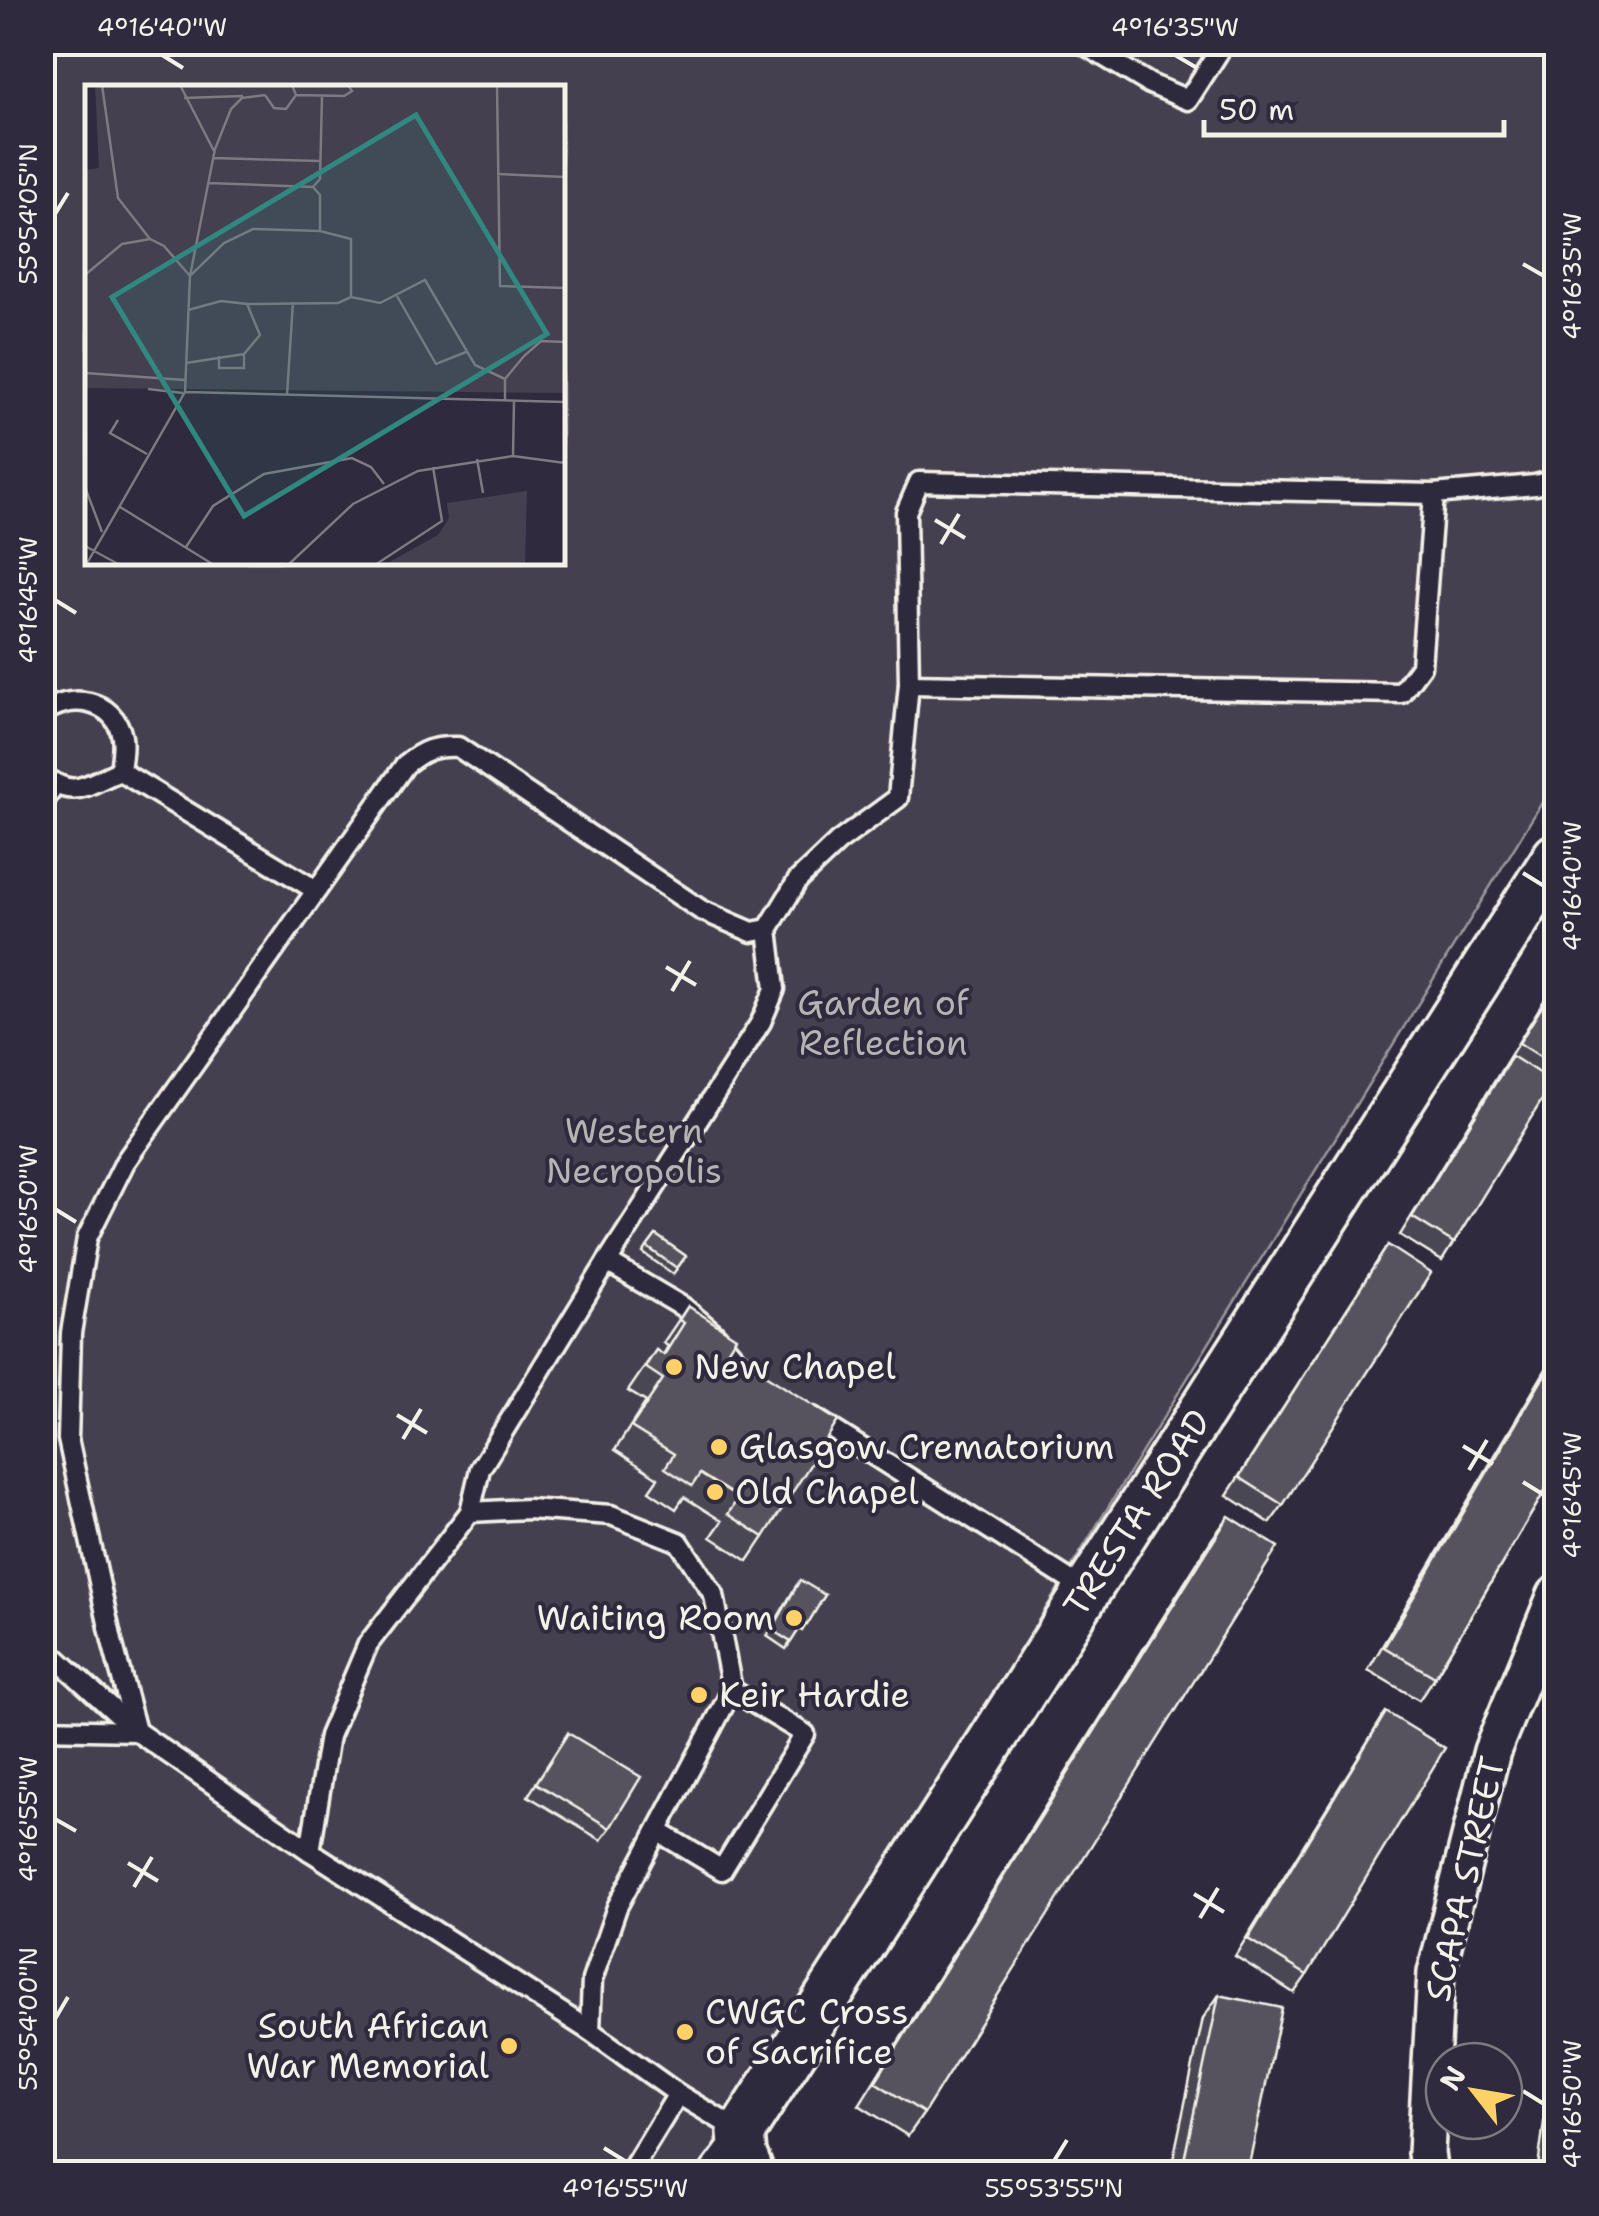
<svg xmlns="http://www.w3.org/2000/svg" width="1599" height="2216" font-family="'Shantell Sans',sans-serif">
<rect width="100%" height="100%" fill="#2f2a3d"/>
<filter id="ink" filterUnits="userSpaceOnUse"><feTurbulence type="fractalNoise" baseFrequency=".01" numOctaves="2"/><feDisplacementMap in="SourceGraphic" scale="20" xChannelSelector="R" yChannelSelector="G"/><feConvolveMatrix kernelMatrix="1 2 1 2 8 2 1 2 1" color-interpolation-filters="sRGB"/></filter>
<g filter="url(#ink)">
<path fill="#454050" stroke="#9c989c" stroke-width="2.5" fill-rule="evenodd" d="M42 43H1556V780L698 2173H43ZM88 88H562V562H88Z"/>
<g fill="none" stroke-linecap="round" stroke-linejoin="round">
<g stroke="#f4f1e8" stroke-width="25">
<g id="service">
<polyline points="1080,42 1150,84 1188,100 1225,42"/>
<polyline points="909,684 1401,693 1421,666 1434,494"/>
<path d="M42 714C69 692 115 699 122 737 124 748 121 760 120 771"/>
<path d="M42 774C74 802 88 783 120 771L314 889"/>
<polyline points="42,804 55,785"/>
<polyline points="607,1262 683,1307 713,1332 747,1371"/>
<polyline points="813,1417 1087,1591"/>
<polyline points="470,1512 480,1469 607,1262 761,1022 775,989 768,929 798,880 838,842 898,798 909,684 906,512 919,482 1434,494 1535,485 1556,480"/>
<polyline points="42,1645 136,1731 310,1851 590,2031 678,2094 741,2132"/>
<path d="M42 1729 136 1731 112 1641 68 1439 71 1333 87 1238 125 1162 405 765C423 750 434 746 458 747L701 910 752 932 768 929"/>
<polyline points="659,1832 722,1870 805,1734 732,1690"/>
<polyline points="310,1851 329,1736 368,1644 470,1512 528,1509 611,1515 679,1542 714,1595 732,1690 617,1907 592,1980 590,2031"/>
<polyline points="629,2174 678,2094"/>
</g>
</g>
<g stroke="#f4f1e8" stroke-width="42">
<g id="minor">
<polyline points="718,2174 741,2143"/>
<polyline points="1429,2174 1426,2153 1436,1973 1492,1751 1556,1595"/>
</g>
</g>
<g stroke="#f4f1e8" stroke-width="52">
<polyline id="tertiary" points="751,2174 743,2154 741,2133 1556,857"/>
</g>
<use href="#service" stroke="#2f2a3d" stroke-width="18"/>
<use href="#minor" stroke="#2f2a3d" stroke-width="35"/>
<use href="#tertiary" stroke="#2f2a3d" stroke-width="45"/>
</g>
<g fill="#4a4752" stroke="#f4f1e8" stroke-width="2.5">
<polygon points="1556,981 1556,1076 1442,1261 1400,1235"/>
<polygon points="656,1235 686,1256 673,1274 643,1253"/>
<polygon points="1388,1245 1283,1505 1270,1523 1227,1495"/>
<polygon points="688,1306 727,1351 764,1537 748,1561 711,1537 722,1521 684,1497 676,1509 649,1491 658,1478 615,1450 646,1402 628,1391 656,1350 663,1355 668,1346 663,1343"/>
<polygon points="1556,1352 1556,1472 1435,1677 1419,1700 1368,1670"/>
<polygon points="1229,1516 924,2113 908,2136 859,2105 1212,1539"/>
<polygon points="796,1586 825,1595 802,1631 799,1629 786,1649 767,1636"/>
<polygon points="1386,1712 1307,1975 1294,1993 1235,1956"/>
<polygon points="568,1733 610,1828 601,1840 528,1796"/>
<polygon points="1219,1995 1247,2174 1170,2174 1203,2018"/>
<polygon points="1556,2034 1556,2174 1537,2174"/>
</g>
<g fill="#56525f" stroke="#f4f1e8" stroke-width="2.5">
<polygon points="1556,984 1556,1066 1519,1043"/>
<polygon points="1512,1056 1553,1082 1454,1243 1412,1217"/>
<polygon points="656,1235 686,1256 677,1268 647,1247"/>
<polygon points="1388,1245 1431,1273 1283,1505 1239,1477"/>
<polygon points="688,1306 736,1337 727,1351 838,1421 764,1537 728,1514 738,1498 700,1474 692,1486 665,1468 674,1454 631,1427 663,1379 645,1367 656,1350 664,1355 684,1323 679,1320"/>
<polygon points="1556,1356 1556,1472 1435,1677 1384,1647"/>
<polygon points="1229,1516 1278,1547 924,2113 875,2082"/>
<polygon points="800,1580 825,1595 807,1625 803,1623 791,1642 772,1630"/>
<polygon points="1386,1712 1445,1748 1307,1975 1248,1939"/>
<polygon points="568,1733 641,1777 610,1828 536,1783"/>
<polygon points="1219,1995 1282,2008 1247,2174 1181,2174"/>
<polygon points="1556,2126 1556,2174 1550,2174"/>
</g>
</g>
<path fill="none" stroke="#f4f1e8" stroke-width="4" d="M162 55 183 68M1175 55 1197 68M55 214 68 193M1523 264 1544 276M935 520 965 538M941 544 959 514M55 600 76 613M1523 873 1544 886M666 967 696 985M672 991 690 961M55 1209 76 1222M397 1415 427 1433M403 1439 421 1409M1463 1446 1493 1464M1469 1470 1487 1440M1523 1482 1544 1495M55 1819 76 1831M128 1863 158 1881M134 1887 152 1857M1194 1894 1224 1912M1200 1918 1218 1888M55 2019 68 1997M1523 2091 1544 2104M604 2148 625 2161M1054 2161 1067 2140"/>
<g fill="#ffd166" stroke="#2f2a3d" stroke-width="4">
<circle cx="674" cy="1367" r="10"/>
<circle cx="719" cy="1447" r="10"/>
<circle cx="715" cy="1492" r="10"/>
<circle cx="794" cy="1618" r="10"/>
<circle cx="699" cy="1695" r="10"/>
<circle cx="685" cy="2032" r="10"/>
<circle cx="509" cy="2046" r="10"/>
</g>
<g text-anchor="middle" stroke-width="8" stroke-linejoin="round" paint-order="stroke">
<g font-size="35" fill="#b7b3b3" stroke="#2f2a3d">
<text x="883" y="1015">Garden of<tspan x="883" dy="40">Reflection</tspan></text>
<text x="634" y="1143">Western<tspan x="634" dy="40">Necropolis</tspan></text>
</g>
<g font-size="35" fill="#f4f1e8" stroke="#2f2a3d" text-anchor="start">
<text x="694" y="1379">New Chapel</text>
<text x="739" y="1459">Glasgow Crematorium</text>
<text x="735" y="1504">Old Chapel</text>
<text x="774" y="1630" text-anchor="end">Waiting Room</text>
<text x="719" y="1707">Keir Hardie</text>
<text x="705" y="2024">CWGC Cross<tspan x="705" dy="40">of Sacrifice</tspan></text>
<text x="489" y="2038" text-anchor="end">South African<tspan x="489" dy="40">War Memorial</tspan></text>
</g>
<g font-size="35" fill="#f4f1e8" stroke="#2f2a3d">
<text transform="translate(1137 1513) rotate(-57)" y="12">TRESTA ROAD</text>
<text transform="translate(1465 1879) rotate(-77)" y="12">SCAPA STREET</text>
</g>
</g>
<g transform="translate(85 85)">
<rect width="480" height="480" fill="#2f2a3d"/>
<path d="M10 0H480V308L0 303V85L14 83ZM442 406 440 480H299L353 450 364 433 362 418Z" fill="#454050"/>
<path fill="none" stroke="#7e7a81" stroke-width="2.5" d="M17 0 33 113 65 154M95 0 129 66M412 0 415 201 480 203M180 10 189 23 201 24 211 10 207 0M211 10 259 11 267 6 263 0M99 13 158 11M129 73 235 76M412 89 480 92M124 98 228 102M235 146V110L228 102 235 94 237 11M0 190 37 159 65 154 79 161 105 191 139 158 168 144 235 146 266 154V212M312 211 351 279 381 267M162 219 253 218 266 212 295 218 340 195 390 280 420 294M134 271V283H159V269M101 278 159 269 175 250 162 219 136 216 103 225M0 288 100 295M63 304 98 308M100 307 105 191 130 64 146 24 157 13 180 10M202 310 208 217M420 316V294L439 271 456 256 480 257M33 335 25 348 62 369M428 371 429 316M392 374 398 408M0 402 17 447M35 422 129 480M0 461 35 480M101 462 128 421 179 389 267 373 286 382 299 399M1 480 100 307 480 317M203 480 268 419 333 386 428 371 480 378M290 480 357 436 348 382"/>
<path fill="#318880" fill-opacity="0.15" stroke="#318880" stroke-width="5" d="M331 30 462 249 159 431 27 212Z"/>
<rect width="480" height="480" fill="none" stroke="#f4f1e8" stroke-width="5"/>
</g>
<rect width="1599" height="2216" fill="none" stroke="#2f2a3d" stroke-width="110"/>
<g transform="translate(1474 2091) rotate(301)"><circle r="48" fill="#2f2a3d" stroke="#7e7a81" stroke-width="2.5"/>
<path d="M0-8L18 38L0 25L-18 38Z" fill="#ffd166"/>
<text y="-15" font-size="28" font-weight="bold" text-anchor="middle" fill="#f4f1e8">N</text>
</g>
<path d="M1204 120v15h300v-15" fill="none" stroke="#f4f1e8" stroke-width="5"/>
<text x="1219" y="120" font-size="30" fill="#f4f1e8" stroke="#2f2a3d" stroke-width="8" paint-order="stroke">50 m</text>
<rect x="55" y="55" width="1489" height="2106" fill="none" stroke="#f4f1e8" stroke-width="4"/>
<g font-size="25" text-anchor="middle" fill="#f4f1e8">
<text x="162" y="36">4°16'40"W</text>
<text x="1175" y="36">4°16'35"W</text>
<text transform="translate(28 214) rotate(-90)" y="9">55°54'05"N</text>
<text transform="translate(1572 276) rotate(-90)" y="9">4°16'35"W</text>
<text transform="translate(28 600) rotate(-90)" y="9">4°16'45"W</text>
<text transform="translate(1572 886) rotate(-90)" y="9">4°16'40"W</text>
<text transform="translate(28 1209) rotate(-90)" y="9">4°16'50"W</text>
<text transform="translate(1572 1495) rotate(-90)" y="9">4°16'45"W</text>
<text transform="translate(28 1819) rotate(-90)" y="9">4°16'55"W</text>
<text transform="translate(28 2019) rotate(-90)" y="9">55°54'00"N</text>
<text transform="translate(1572 2104) rotate(-90)" y="9">4°16'50"W</text>
<text x="625" y="2197">4°16'55"W</text>
<text x="1054" y="2197">55°53'55"N</text>
</g>
</svg>
